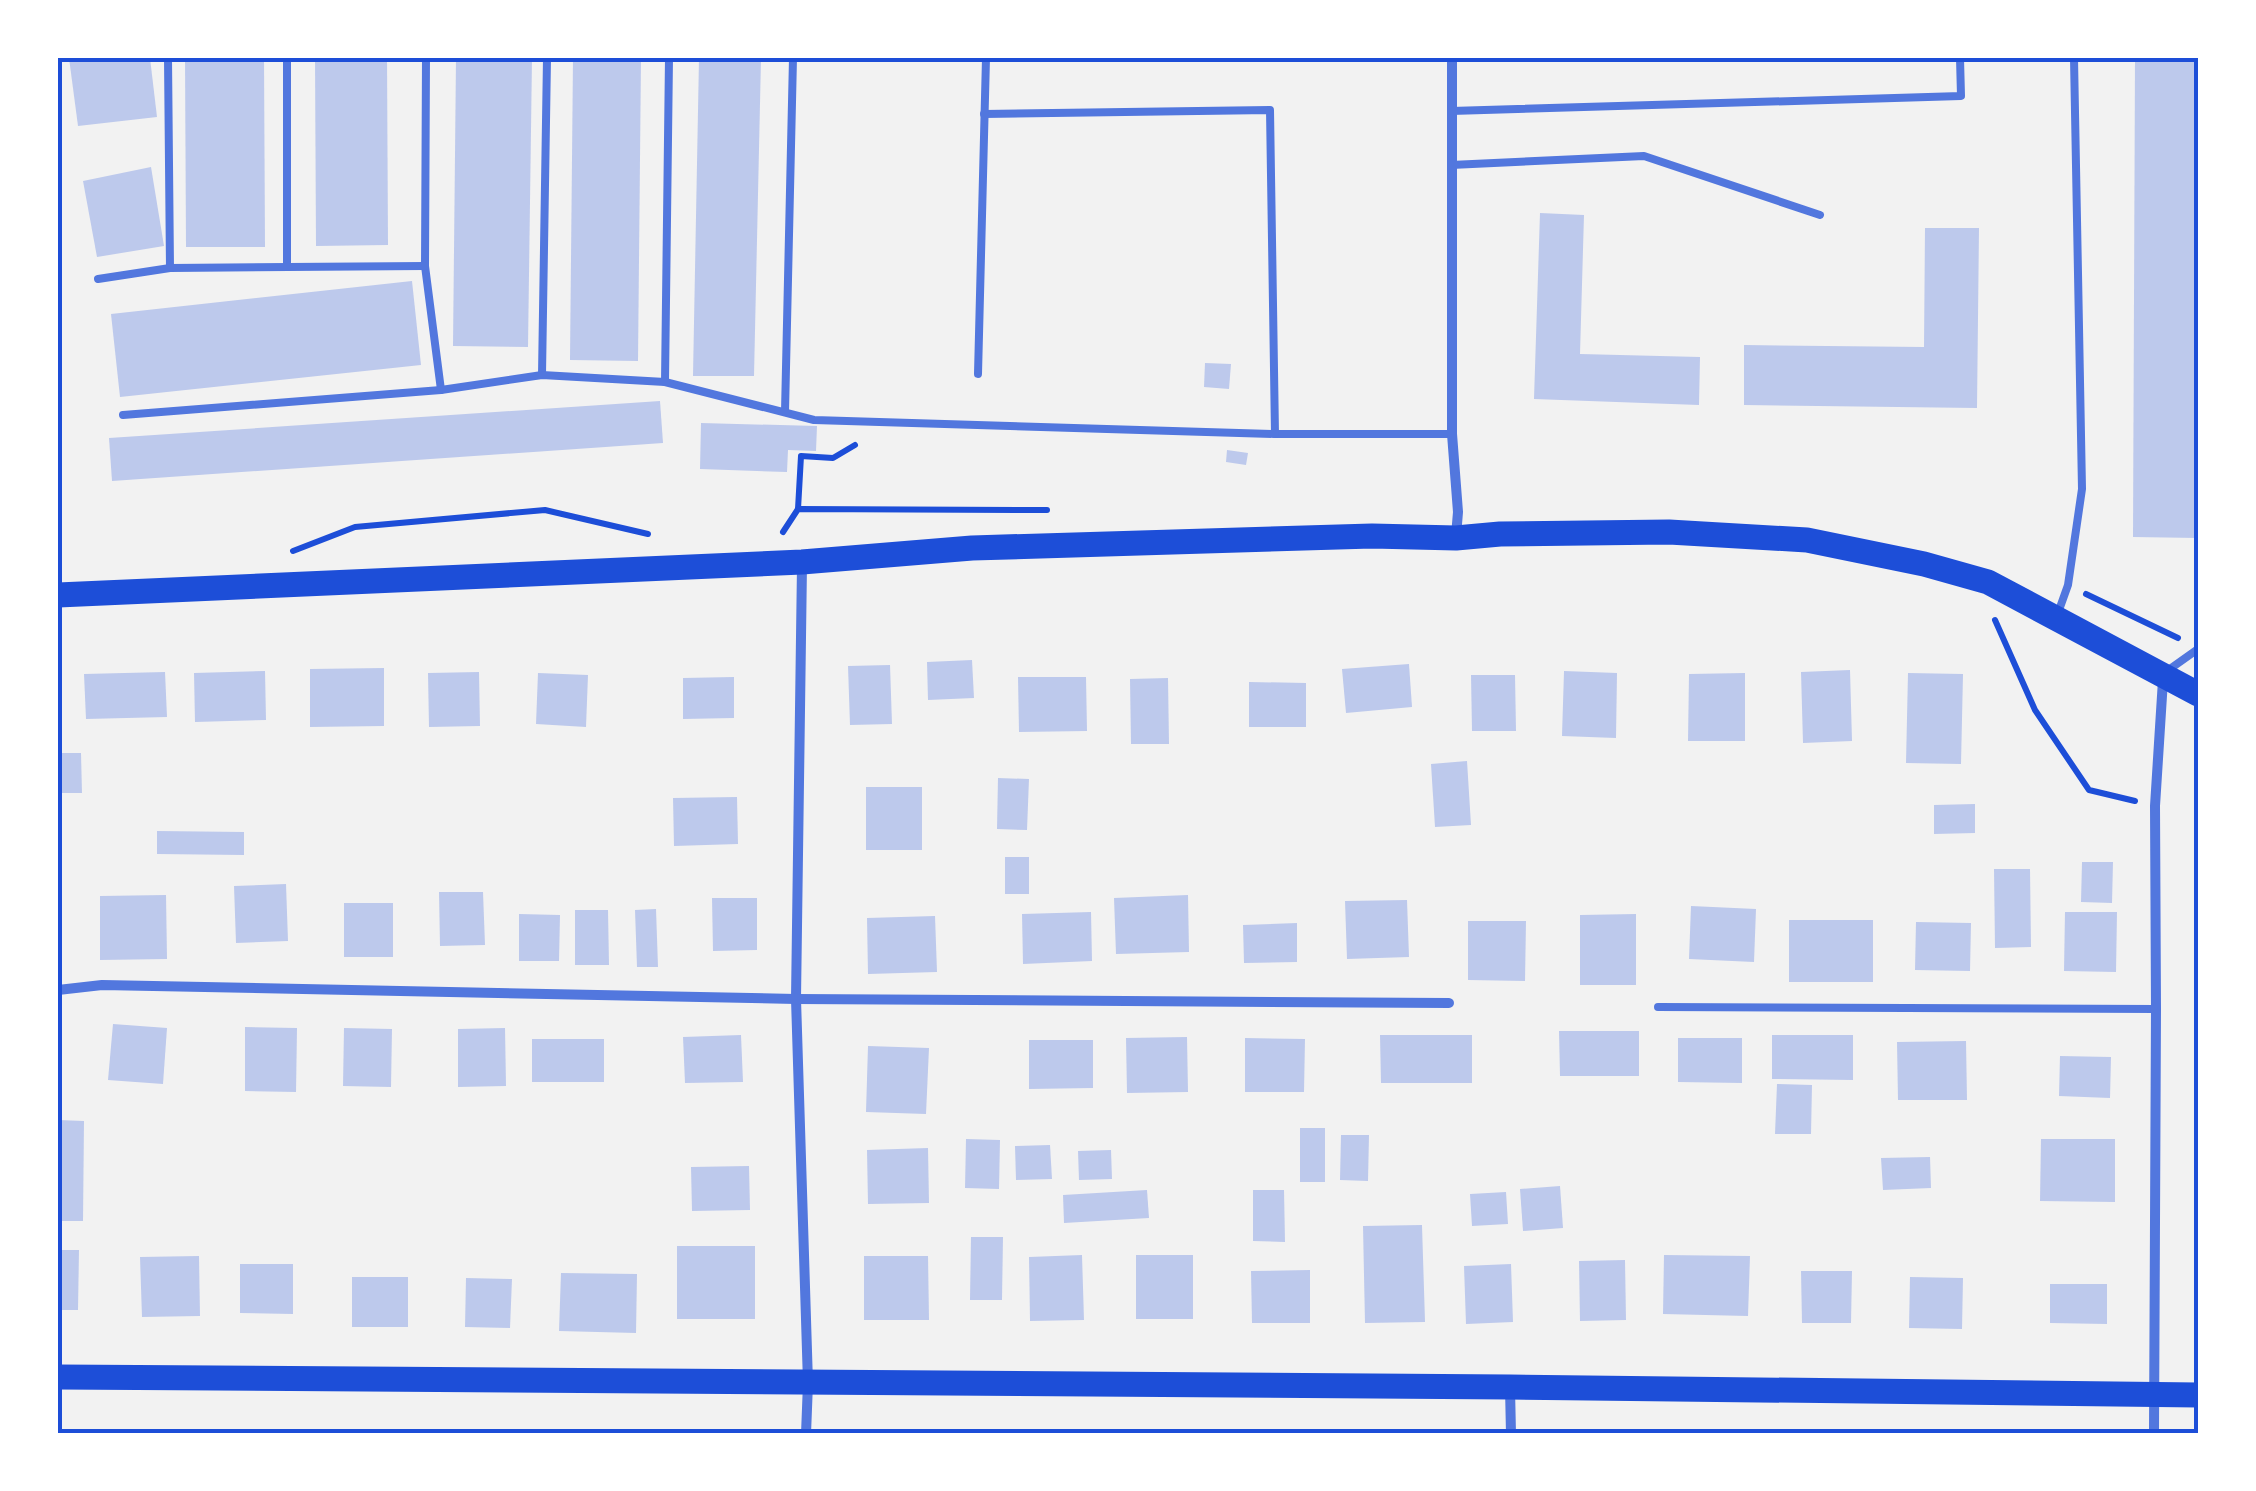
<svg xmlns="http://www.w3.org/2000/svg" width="2256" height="1491" font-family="'Noto Serif',serif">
<rect width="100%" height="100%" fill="#f2f2f2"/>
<g fill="#bdc9ec">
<polygon points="69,58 150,58 157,117 78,126"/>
<polygon points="185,58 264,58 265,247 186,247"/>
<polygon points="315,58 387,58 388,245 316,246"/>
<polygon points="456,58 532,58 528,347 453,346"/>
<polygon points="573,58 641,58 638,361 570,360"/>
<polygon points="699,58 761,58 754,376 693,376"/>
<polygon points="2135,58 2198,58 2198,538 2133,537"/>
<polygon points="151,167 164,246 97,257 83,181"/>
<polygon points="1540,213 1584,215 1580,354 1700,357 1699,405 1534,399"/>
<polygon points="1925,228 1979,228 1977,408 1744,405 1744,345 1924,347"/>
<polygon points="412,281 421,365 120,397 111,314"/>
<polygon points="1205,363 1231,364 1229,389 1204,387"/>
<polygon points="660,401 663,443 112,481 109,438"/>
<polygon points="701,423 817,426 816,451 788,450 787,472 700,469"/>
<polygon points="1227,450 1248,453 1246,465 1226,462"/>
<polygon points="972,660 974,698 928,700 927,662"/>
<polygon points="1409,664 1412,707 1346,713 1342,669"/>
<polygon points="890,665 892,724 850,725 848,666"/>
<polygon points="384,668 384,726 310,727 310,669"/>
<polygon points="1850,670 1852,741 1803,743 1801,672"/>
<polygon points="265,671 266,720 195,722 194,673"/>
<polygon points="1564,671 1617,673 1616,738 1562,736"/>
<polygon points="165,672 167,717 86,719 84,674"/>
<polygon points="479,672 480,726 429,727 428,673"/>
<polygon points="538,673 588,675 586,727 536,724"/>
<polygon points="1745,673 1745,741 1688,741 1689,674"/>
<polygon points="1908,673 1963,674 1961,764 1906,763"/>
<polygon points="1471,675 1515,675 1516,731 1472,731"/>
<polygon points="734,677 734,718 683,719 683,678"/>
<polygon points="1018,677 1086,677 1087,731 1019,732"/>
<polygon points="1168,678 1169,744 1131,744 1130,679"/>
<polygon points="1249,682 1306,683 1306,727 1249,727"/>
<polygon points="58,753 81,753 82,793 58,793"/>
<polygon points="1467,761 1471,825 1435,827 1431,764"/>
<polygon points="998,778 1029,779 1027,830 997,829"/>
<rect x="866" y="787" width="56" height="63"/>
<polygon points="737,797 738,844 674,846 673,798"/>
<polygon points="1975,804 1975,833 1934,834 1934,805"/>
<polygon points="157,831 244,832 244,855 157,854"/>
<rect x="1005" y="857" width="24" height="37"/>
<polygon points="2082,862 2113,862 2112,903 2081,902"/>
<polygon points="1994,869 2030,869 2031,947 1995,948"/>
<polygon points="286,884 288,941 236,943 234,886"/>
<polygon points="439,892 483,892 485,945 440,946"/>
<polygon points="166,895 167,959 100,960 100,896"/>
<polygon points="1188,895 1189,952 1116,954 1114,898"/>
<polygon points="712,898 757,898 757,950 713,951"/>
<polygon points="1407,900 1409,957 1347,959 1345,901"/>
<rect x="344" y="903" width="49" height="54"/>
<polygon points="1691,906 1756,909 1754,962 1689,959"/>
<polygon points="656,909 658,967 637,967 635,910"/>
<polygon points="575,910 608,910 609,965 575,965"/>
<polygon points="1091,912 1092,961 1023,964 1022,914"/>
<polygon points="2065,912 2117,912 2116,972 2064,971"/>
<polygon points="519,914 560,915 559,961 519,961"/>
<polygon points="1636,914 1636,985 1580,985 1580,915"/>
<polygon points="935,916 937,972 868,974 867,918"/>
<rect x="1789" y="920" width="84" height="62"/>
<polygon points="1468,921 1526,921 1525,981 1468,980"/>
<polygon points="1916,922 1971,923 1970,971 1915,970"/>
<polygon points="1297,923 1297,962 1244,963 1243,925"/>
<polygon points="113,1024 167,1028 163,1084 108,1080"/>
<polygon points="245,1027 297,1028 296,1092 245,1091"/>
<polygon points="344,1028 392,1029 391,1087 343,1086"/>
<polygon points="505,1028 506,1086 458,1087 458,1029"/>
<polygon points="1559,1031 1639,1031 1639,1076 1560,1076"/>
<polygon points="741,1035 743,1082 685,1083 683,1037"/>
<polygon points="1380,1035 1472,1035 1472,1083 1381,1083"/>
<polygon points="1772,1035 1853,1035 1853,1080 1772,1079"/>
<polygon points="1187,1037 1188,1092 1127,1093 1126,1038"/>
<polygon points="1245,1038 1305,1039 1304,1092 1245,1092"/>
<polygon points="1678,1038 1742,1038 1742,1083 1678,1082"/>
<rect x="532" y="1039" width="72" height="43"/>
<polygon points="1029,1040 1093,1040 1093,1088 1029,1089"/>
<polygon points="1966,1041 1967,1100 1898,1100 1897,1042"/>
<polygon points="868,1046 929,1048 926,1114 866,1112"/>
<polygon points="2060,1056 2111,1057 2110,1098 2059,1096"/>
<polygon points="1777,1084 1812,1085 1811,1134 1775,1134"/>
<polygon points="58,1120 84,1121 83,1221 58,1221"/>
<rect x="1300" y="1128" width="25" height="54"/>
<polygon points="1341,1135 1369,1135 1368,1181 1340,1180"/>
<polygon points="966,1139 1000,1140 999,1189 965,1188"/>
<polygon points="2041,1139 2115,1139 2115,1202 2040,1201"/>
<polygon points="1050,1145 1052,1179 1016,1180 1015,1146"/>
<polygon points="928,1148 929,1203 868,1204 867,1150"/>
<polygon points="1111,1150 1112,1179 1079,1180 1078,1151"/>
<polygon points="1930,1157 1931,1188 1883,1190 1881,1158"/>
<polygon points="749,1166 750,1210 692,1211 691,1167"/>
<polygon points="1560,1186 1563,1228 1523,1231 1520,1189"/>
<polygon points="1147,1190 1149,1218 1064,1223 1063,1195"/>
<polygon points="1253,1190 1284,1190 1285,1242 1253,1241"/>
<polygon points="1506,1192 1508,1224 1472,1226 1470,1194"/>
<polygon points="1422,1225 1425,1322 1365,1323 1363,1226"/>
<polygon points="971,1237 1003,1237 1002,1300 970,1300"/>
<rect x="677" y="1246" width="78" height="73"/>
<polygon points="58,1250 79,1250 78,1310 58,1310"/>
<polygon points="1082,1255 1084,1320 1030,1321 1029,1257"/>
<rect x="1136" y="1255" width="57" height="64"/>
<polygon points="1664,1255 1750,1256 1748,1316 1663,1314"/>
<polygon points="199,1256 200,1316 142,1317 140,1257"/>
<polygon points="864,1256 928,1256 929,1320 864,1320"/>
<polygon points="1625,1260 1626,1320 1580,1321 1579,1261"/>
<polygon points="240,1264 293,1264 293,1314 240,1313"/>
<polygon points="1511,1264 1513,1322 1466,1324 1464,1266"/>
<polygon points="1310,1270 1310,1323 1252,1323 1251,1271"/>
<polygon points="1801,1271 1852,1271 1851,1323 1802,1323"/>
<polygon points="561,1273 637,1274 636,1333 559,1331"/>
<rect x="352" y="1277" width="56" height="50"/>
<polygon points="1910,1277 1963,1278 1962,1329 1909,1328"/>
<polygon points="466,1278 512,1279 510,1328 465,1327"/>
<polygon points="2050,1284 2107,1284 2107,1324 2050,1323"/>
</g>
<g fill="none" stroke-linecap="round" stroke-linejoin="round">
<g stroke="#1d4ed8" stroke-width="6">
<polyline points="798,509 801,456 833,458 855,445"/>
<polyline points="783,532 798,509 1047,510"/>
<polyline points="293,551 355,527 545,510 648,534"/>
<polyline points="2086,594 2178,638"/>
<polyline points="1995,620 2035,710 2089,790 2135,801"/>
</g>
<g stroke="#5277de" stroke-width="8">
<polyline points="168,58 170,268"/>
<polyline points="287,58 287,267"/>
<polyline points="426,58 425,266 441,390"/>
<polyline points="1451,111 1961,96 1960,58"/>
<polyline points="984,114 1270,110 1275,434 1452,434"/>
<polyline points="1451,165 1644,156 1820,215"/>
<polyline points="98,279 170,268 425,266"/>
<polyline points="978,374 986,58"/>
<polyline points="542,375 547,58"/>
<polyline points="665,382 669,58"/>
<polyline points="785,412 793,58"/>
<polyline points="123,415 441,390 542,375 665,382 814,420 1275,434"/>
<polyline points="2058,613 2068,585 2082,489 2074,58"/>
<polyline points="2167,671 2198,649"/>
<polyline points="1658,1007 2156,1009"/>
</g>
<g stroke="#5277de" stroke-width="10">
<polyline points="1452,58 1452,434 1458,512 1456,536"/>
<polyline points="802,565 796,999 808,1383 806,1434"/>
<polyline points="58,990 102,985 796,999 1449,1003"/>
<polyline points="1510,1388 1511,1434"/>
<polyline points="2154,1434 2156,1009 2155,806 2163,680"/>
</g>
<g stroke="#1d4ed8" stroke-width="25">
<polyline points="58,595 802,562 972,548 1372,536 1456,538 1500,534 1669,532 1807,540 1924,564 1988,582 2198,694"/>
<polyline points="58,1377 1510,1387 2198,1395"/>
</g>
</g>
<rect width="2256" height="1491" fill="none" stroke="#ffffff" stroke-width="120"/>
<rect x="60" y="60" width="2136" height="1371" fill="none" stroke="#1d4ed8" stroke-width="4"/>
</svg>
